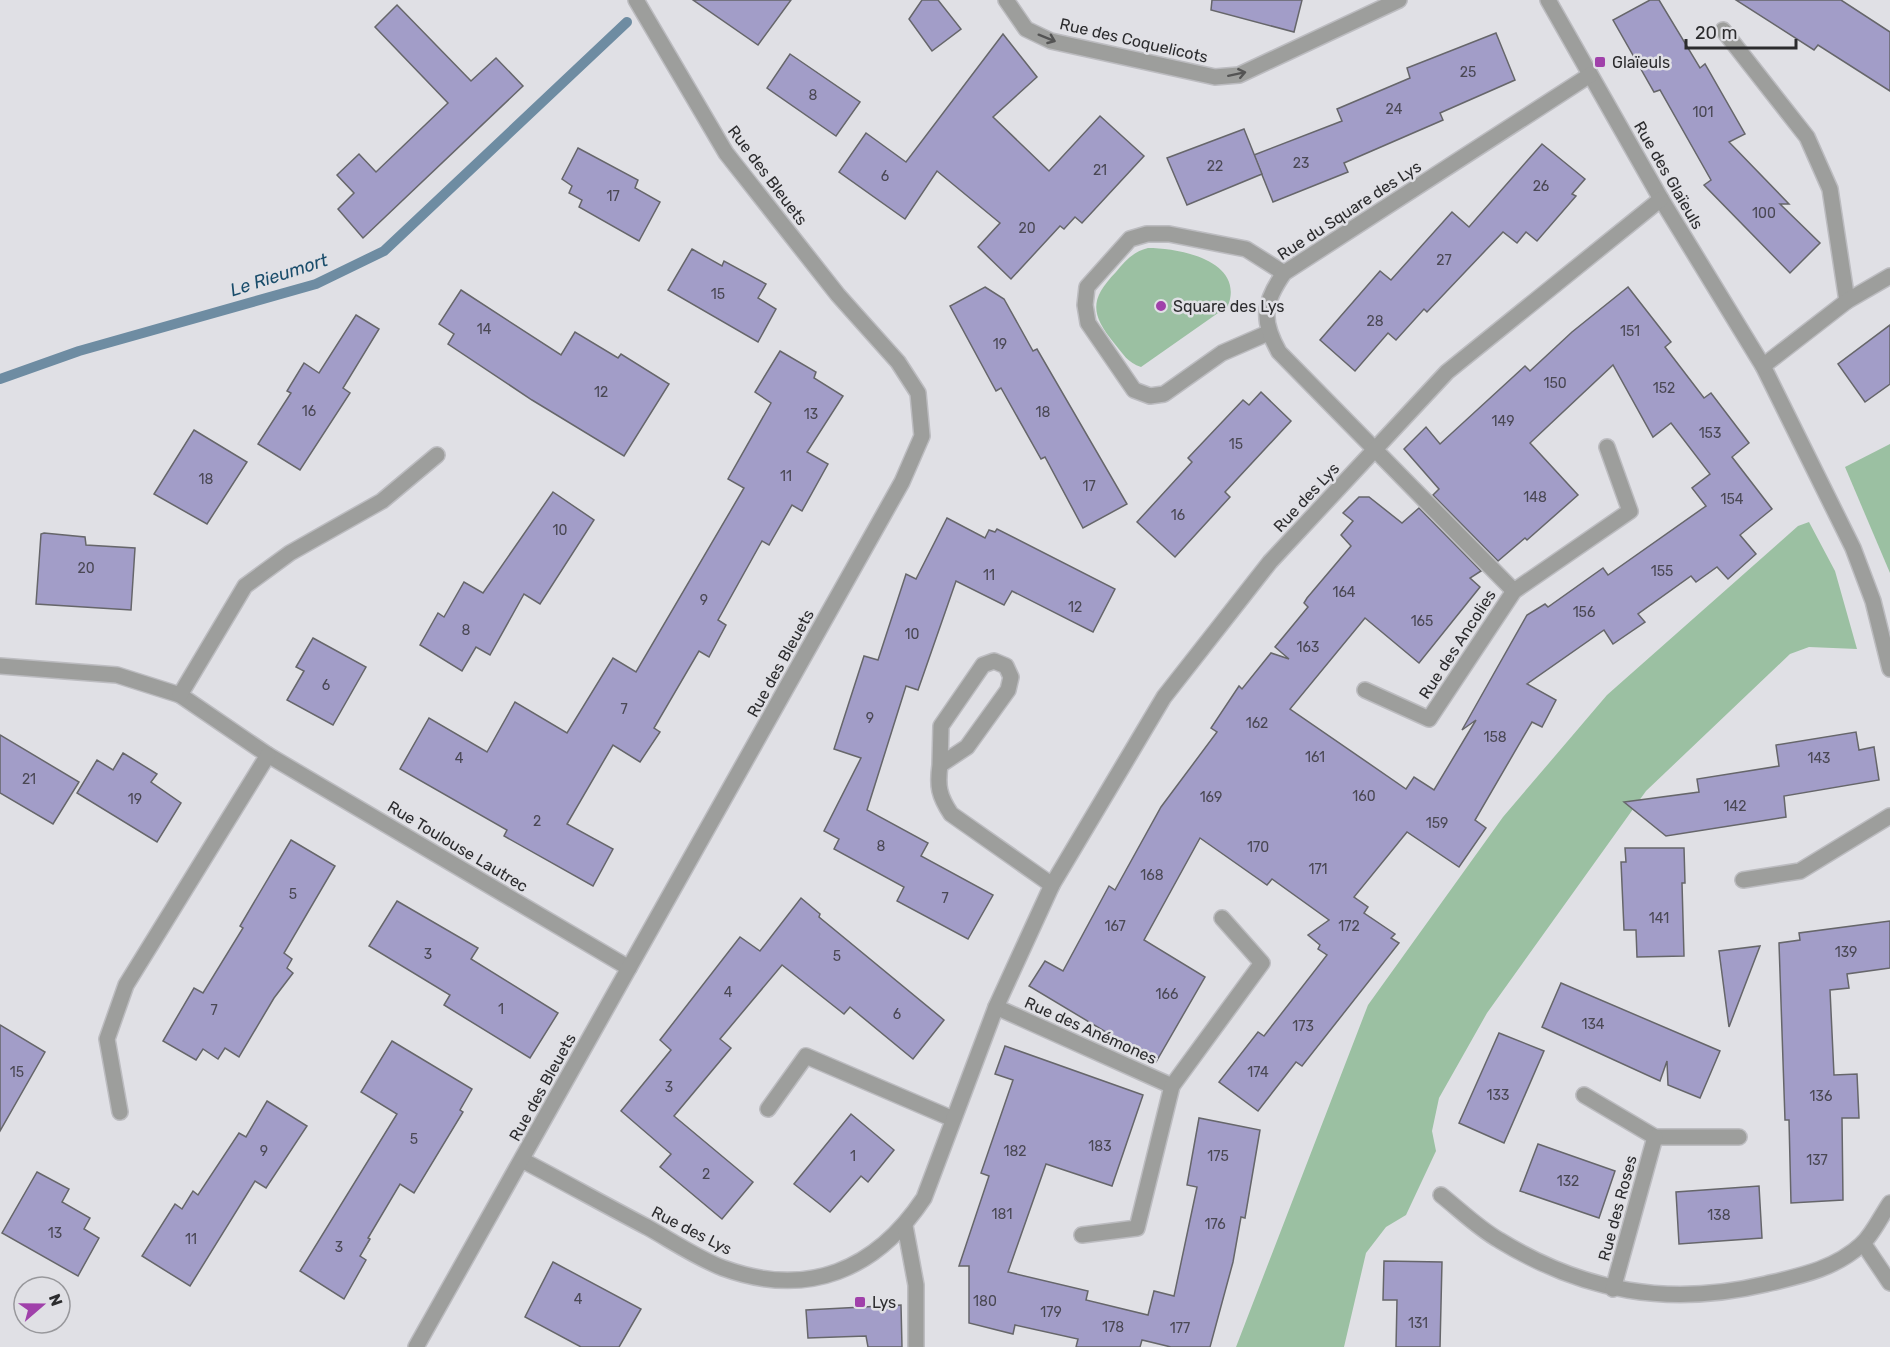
<svg xmlns="http://www.w3.org/2000/svg" width="1890" height="1347" font-family="Rubik,sans-serif">
<rect width="100%" height="100%" fill="#e0e0e5"/>
<g fill="#9bc0a2">
<path d="M1148 248C1180 248 1245 261 1228 306L1141 367C1128 363 1123 354 1114 343 1091 314 1089 300 1116 272 1126 260 1133 252 1148 248Z"/>
<polygon points="1890,444 1890,573 1845,467"/>
<polygon points="1809,522 1835,571 1857,649 1809,647 1790,654 1646,791 1487,1013 1439,1098 1432,1131 1436,1151 1406,1215 1386,1227 1366,1253 1344,1347 1236,1347 1368,1005 1503,817 1607,695 1798,526"/>
</g>
<g fill="none" stroke-linecap="round" stroke-linejoin="round">
<polyline stroke="#6e8ca2" stroke-width="10" points="0,379 79,351 316,284 384,251 627,22"/>
</g>
<g fill="#a29dc8" stroke="#66666a" stroke-width="1.5">
<polygon points="693,0 791,0 758,45"/>
<polygon points="922,0 938,0 961,29 932,51 909,19"/>
<polygon points="1212,0 1302,0 1294,32 1211,10"/>
<polygon points="1650,0 1659,0 1700,68 1705,64 1745,134 1729,142 1789,204 1780,204 1820,243 1790,273 1704,185 1711,180 1660,90 1654,92 1613,20"/>
<polygon points="1736,0 1841,0 1890,32 1890,91 1818,45 1814,50"/>
<polygon points="397,5 471,81 496,58 523,86 363,238 338,209 354,193 337,175 359,154 376,172 448,103 375,27"/>
<polygon points="1496,33 1515,80 1440,113 1443,120 1344,163 1348,172 1273,202 1254,155 1342,121 1337,109 1410,78 1407,68"/>
<polygon points="1003,34 1037,77 993,117 1049,171 1100,116 1144,156 1082,223 1075,217 1064,229 1060,226 1011,279 978,247 1000,223 937,171 905,219 839,172 866,133 906,162"/>
<polygon points="790,54 860,102 836,136 767,88"/>
<polygon points="1244,129 1262,174 1187,205 1167,158"/>
<polygon points="1542,144 1585,179 1572,194 1576,196 1537,241 1526,232 1517,243 1503,232 1427,312 1424,309 1396,340 1388,333 1355,371 1320,340 1380,271 1391,280 1452,212 1469,227"/>
<polygon points="578,148 638,180 635,188 660,202 639,241 579,207 582,200 569,193 572,186 562,179"/>
<polygon points="692,249 722,266 724,261 766,284 758,298 776,309 758,342 668,290"/>
<polygon points="985,287 1004,299 1033,351 1037,349 1127,504 1083,528 1045,457 1041,459 1001,388 996,391 950,306"/>
<polygon points="1628,287 1671,342 1665,347 1704,398 1711,393 1749,443 1732,457 1772,509 1740,535 1756,554 1728,579 1717,567 1696,582 1691,576 1638,614 1645,622 1613,644 1604,630 1527,684 1556,700 1542,727 1532,722 1475,820 1486,828 1459,867 1407,832 1354,897 1368,907 1364,913 1395,934 1391,938 1399,943 1302,1066 1296,1062 1258,1111 1219,1082 1258,1032 1264,1036 1327,955 1318,949 1320,945 1308,935 1329,920 1272,879 1267,885 1200,838 1144,940 1205,977 1156,1062 1029,986 1045,961 1063,971 1109,886 1115,890 1161,807 1217,732 1211,728 1239,686 1242,689 1271,653 1289,659 1275,647 1308,607 1304,603 1307,598 1351,546 1341,535 1353,521 1343,513 1359,497 1369,497 1402,523 1419,508 1481,571 1470,578 1480,587 1419,663 1365,618 1290,709 1406,789 1414,777 1434,790 1476,720 1462,730 1527,615 1545,604 1548,607 1603,568 1608,575 1706,506 1692,488 1710,474 1671,423 1653,437 1613,365 1530,443 1578,495 1527,540 1525,538 1498,561 1433,495 1439,489 1404,449 1426,427 1440,444 1525,366 1530,371 1572,332"/>
<polygon points="461,290 561,355 575,332 618,358 621,354 669,384 624,456 532,400 448,344 454,334 439,324"/>
<polygon points="356,315 379,329 343,388 350,393 300,470 258,444 291,393 287,391 304,363 319,373"/>
<polygon points="1890,325 1890,384 1865,402 1838,364"/>
<polygon points="780,351 816,372 814,378 843,396 807,452 828,464 802,511 792,505 769,545 762,541 718,620 726,625 709,657 699,651 654,728 660,732 640,762 613,745 567,824 613,849 593,886 504,836 507,830 400,769 429,718 487,752 515,702 567,733 613,658 636,672 744,488 728,479 771,403 755,392"/>
<polygon points="1261,392 1291,421 1225,492 1230,497 1175,557 1137,522 1192,462 1188,458 1243,400 1249,405"/>
<polygon points="194,430 247,462 207,524 154,494"/>
<polygon points="553,492 594,520 540,604 524,594 490,655 476,647 462,671 420,645 438,613 444,617 464,582 483,593"/>
<polygon points="947,518 985,538 989,530 995,532 997,529 1115,589 1093,632 1012,591 1004,605 956,581 918,690 906,686 867,810 928,843 921,856 993,895 968,939 897,901 904,887 834,849 839,839 824,831 861,758 834,749 864,656 878,660 906,574 916,579"/>
<polygon points="44,533 85,537 86,545 135,548 131,610 36,604 41,534"/>
<polygon points="313,638 366,667 333,725 287,700 304,671 296,667"/>
<polygon points="1856,732 1859,750 1874,747 1879,780 1784,796 1786,817 1666,836 1624,802 1699,792 1697,779 1779,766 1776,745"/>
<polygon points="0,735 79,782 53,824 0,793"/>
<polygon points="123,753 157,774 151,782 181,803 157,842 77,793 97,760 113,770"/>
<polygon points="291,840 335,866 284,953 292,959 287,968 293,973 274,998 239,1057 225,1048 218,1059 203,1049 196,1060 163,1041 194,988 203,993 243,928 240,926"/>
<polygon points="1625,848 1684,848 1685,883 1682,883 1684,956 1637,957 1636,930 1624,930 1621,862 1626,862"/>
<polygon points="801,898 820,914 819,917 944,1020 913,1059 850,1007 844,1014 782,965 720,1039 731,1048 674,1116 753,1182 722,1219 660,1167 671,1154 621,1111 671,1050 660,1040 740,937 760,951"/>
<polygon points="397,901 478,948 471,959 558,1013 530,1058 444,1005 450,995 369,946"/>
<polygon points="1890,921 1890,968 1847,974 1849,988 1830,990 1834,1075 1857,1074 1859,1118 1842,1118 1843,1200 1791,1203 1789,1120 1785,1120 1779,943 1800,940 1799,933"/>
<polygon points="1760,946 1729,1027 1719,951"/>
<polygon points="1561,983 1720,1051 1700,1098 1668,1085 1667,1061 1660,1081 1542,1027"/>
<polygon points="0,1025 45,1052 0,1131"/>
<polygon points="1499,1033 1544,1051 1504,1143 1459,1123"/>
<polygon points="392,1041 472,1089 460,1110 463,1112 414,1193 400,1184 368,1238 370,1239 360,1256 366,1260 344,1299 300,1271 397,1114 361,1092"/>
<polygon points="1005,1046 1143,1095 1112,1186 1046,1164 1008,1272 1088,1291 1086,1300 1148,1315 1154,1291 1174,1296 1197,1187 1187,1185 1199,1118 1260,1130 1245,1218 1241,1217 1233,1262 1210,1347 1171,1347 1142,1340 1140,1347 1076,1347 1078,1339 1015,1325 1013,1334 969,1323 969,1266 959,1266 989,1176 981,1173 1013,1080 995,1074"/>
<polygon points="267,1101 307,1126 266,1188 255,1181 190,1286 142,1256 175,1204 182,1209 193,1191 198,1195 239,1133 246,1137"/>
<polygon points="851,1114 894,1150 868,1182 861,1176 830,1212 794,1184"/>
<polygon points="1538,1144 1615,1171 1599,1218 1520,1191"/>
<polygon points="37,1172 69,1189 62,1202 90,1218 84,1229 99,1238 78,1276 2,1233"/>
<polygon points="1759,1186 1762,1238 1679,1244 1676,1192"/>
<polygon points="1384,1261 1442,1262 1440,1347 1396,1347 1397,1300 1383,1300"/>
<polygon points="553,1262 641,1309 619,1347 581,1347 525,1317"/>
<polygon points="901,1305 902,1347 868,1347 866,1336 808,1338 806,1310"/>
</g>
<g fill="none" stroke-linecap="round" stroke-linejoin="round">
<g stroke="#bcbcc0" stroke-width="18">
<g id="street">
<polyline points="1006,0 1026,29 1051,41 1215,77 1239,75 1399,0"/>
<polyline points="1548,0 1661,199 1763,366 1853,548 1873,601 1890,669"/>
<polyline points="1723,30 1807,137 1830,189 1847,301"/>
<polyline points="1268,333 1222,353 1164,394 1150,396 1134,390 1088,323 1085,305 1087,287 1130,239 1147,234 1169,234 1246,249 1284,273"/>
<polyline points="1763,366 1847,301 1890,276"/>
<path d="M1514 591 1279 352C1261 320 1263 303 1284 273L1590 75"/>
<polyline points="0,666 117,675 180,695 268,755 629,968"/>
<polyline points="1365,690 1429,719 1514,591 1630,511 1607,447"/>
<polyline points="180,695 245,586 290,553 382,501 437,455"/>
<path d="M940 765 941 726 983 665 994 661 1006 666 1011 677 1008 690 967 747 940 765C937 786 939 796 951 814L1052 885"/>
<polyline points="1743,880 1800,871 1890,816"/>
<polyline points="996,1007 1172,1086"/>
<polyline points="1584,1095 1655,1137 1739,1137"/>
<polyline points="768,1109 806,1056 953,1119"/>
<polyline points="120,1112 107,1039 126,985 268,755"/>
<path d="M522 1160C564 1182 605 1205 647 1227 672 1241 697 1258 723 1268 808 1299 876 1270 924 1198L996 1007 1052 885 1164 697 1270 562 1447 372 1661 199"/>
<path d="M1441 1195C1460 1210 1478 1228 1499 1240 1584 1292 1669 1307 1766 1284 1800 1276 1835 1269 1862 1244 1873 1234 1881 1216 1890 1203"/>
<polyline points="905,1226 916,1285 916,1347"/>
<polyline points="1082,1235 1137,1228 1172,1086 1262,963 1222,918"/>
<polyline points="1863,1243 1890,1283"/>
<polyline points="1613,1289 1655,1137"/>
<polyline points="416,1347 902,482 922,436 918,393 898,362 838,295 726,153 636,0"/>
</g>
</g>
<use href="#street" stroke="#9d9e9c" stroke-width="15"/>
</g>
<defs><path id="oneway-shaft" d="M-6 0H5M1.5-3L5.5 0L1.5 3" fill="none" stroke-width="1.6" stroke-linecap="round" stroke-linejoin="round" transform="scale(1.5)"/></defs>
<g stroke="#545454">
<use href="#oneway-shaft" transform="translate(1047 38) rotate(22)"/>
<use href="#oneway-shaft" transform="translate(1237 74) rotate(-12)"/>
</g>
<g fill="#a041aa" stroke="#e0e0e5" stroke-width="2">
<rect x="1594" y="56" width="12" height="12" rx="3"/>
<circle cx="1161" cy="306" r="6"/>
<rect x="854" y="1296" width="12" height="12" rx="3"/>
</g>
<g text-anchor="middle" stroke-width="5" stroke-linejoin="round" paint-order="stroke">
<g font-size="14" fill="#4a4854">
<text x="1468" y="77">25</text>
<text x="813" y="100">8</text>
<text x="1394" y="114">24</text>
<text x="1703" y="117">101</text>
<text x="1301" y="168">23</text>
<text x="1215" y="171">22</text>
<text x="1100" y="175">21</text>
<text x="885" y="181">6</text>
<text x="1541" y="191">26</text>
<text x="613" y="201">17</text>
<text x="1764" y="218">100</text>
<text x="1027" y="233">20</text>
<text x="1444" y="265">27</text>
<text x="718" y="299">15</text>
<text x="1375" y="326">28</text>
<text x="484" y="334">14</text>
<text x="1630" y="336">151</text>
<text x="1000" y="349">19</text>
<text x="1555" y="388">150</text>
<text x="1664" y="393">152</text>
<text x="601" y="397">12</text>
<text x="309" y="416">16</text>
<text x="1043" y="417">18</text>
<text x="811" y="419">13</text>
<text x="1503" y="426">149</text>
<text x="1710" y="438">153</text>
<text x="1236" y="449">15</text>
<text x="786" y="481">11</text>
<text x="206" y="484">18</text>
<text x="1089" y="491">17</text>
<text x="1535" y="502">148</text>
<text x="1732" y="504">154</text>
<text x="1178" y="520">16</text>
<text x="560" y="535">10</text>
<text x="86" y="573">20</text>
<text x="1662" y="576">155</text>
<text x="989" y="580">11</text>
<text x="1344" y="597">164</text>
<text x="704" y="605">9</text>
<text x="1075" y="612">12</text>
<text x="1584" y="617">156</text>
<text x="1422" y="626">165</text>
<text x="466" y="635">8</text>
<text x="912" y="639">10</text>
<text x="1308" y="652">163</text>
<text x="326" y="690">6</text>
<text x="624" y="714">7</text>
<text x="870" y="723">9</text>
<text x="1257" y="728">162</text>
<text x="1495" y="742">158</text>
<text x="1315" y="762">161</text>
<text x="459" y="763">4</text>
<text x="1819" y="763">143</text>
<text x="29" y="784">21</text>
<text x="1364" y="801">160</text>
<text x="1211" y="802">169</text>
<text x="135" y="804">19</text>
<text x="1735" y="811">142</text>
<text x="537" y="826">2</text>
<text x="1437" y="828">159</text>
<text x="881" y="851">8</text>
<text x="1258" y="852">170</text>
<text x="1318" y="874">171</text>
<text x="1152" y="880">168</text>
<text x="293" y="899">5</text>
<text x="945" y="903">7</text>
<text x="1659" y="923">141</text>
<text x="1115" y="931">167</text>
<text x="1349" y="931">172</text>
<text x="1846" y="957">139</text>
<text x="428" y="959">3</text>
<text x="837" y="961">5</text>
<text x="728" y="997">4</text>
<text x="1167" y="999">166</text>
<text x="501" y="1014">1</text>
<text x="214" y="1015">7</text>
<text x="897" y="1019">6</text>
<text x="1593" y="1029">134</text>
<text x="1303" y="1031">173</text>
<text x="17" y="1077">15</text>
<text x="1258" y="1077">174</text>
<text x="669" y="1092">3</text>
<text x="1498" y="1100">133</text>
<text x="1821" y="1101">136</text>
<text x="414" y="1144">5</text>
<text x="1100" y="1151">183</text>
<text x="264" y="1156">9</text>
<text x="1015" y="1156">182</text>
<text x="853" y="1161">1</text>
<text x="1218" y="1161">175</text>
<text x="1817" y="1165">137</text>
<text x="706" y="1179">2</text>
<text x="1568" y="1186">132</text>
<text x="1002" y="1219">181</text>
<text x="1719" y="1220">138</text>
<text x="1215" y="1229">176</text>
<text x="55" y="1238">13</text>
<text x="191" y="1244">11</text>
<text x="339" y="1252">3</text>
<text x="578" y="1304">4</text>
<text x="985" y="1306">180</text>
<text x="1051" y="1317">179</text>
<text x="1418" y="1328">131</text>
<text x="1113" y="1332">178</text>
<text x="1180" y="1333">177</text>
</g>
<g font-size="16" fill="#2c2c2e" stroke="#e0e0e5">
<text transform="translate(1134 40) rotate(13)" y="6">Rue des Coquelicots</text>
<text transform="translate(768 175) rotate(53)" y="6">Rue des Bleuets</text>
<text transform="translate(1669 175) rotate(60)" y="6">Rue des Glaïeuls</text>
<text transform="translate(1349 210) rotate(-33)" y="6">Rue du Square des Lys</text>
<text transform="translate(1306 497) rotate(-47)" y="6">Rue des Lys</text>
<text transform="translate(1457 644) rotate(-57)" y="6">Rue des Ancolies</text>
<text transform="translate(780 663) rotate(-61)" y="6">Rue des Bleuets</text>
<text transform="translate(458 846) rotate(31)" y="6">Rue Toulouse Lautrec</text>
<text transform="translate(1091 1030) rotate(24)" y="6">Rue des Anémones</text>
<text transform="translate(542 1087) rotate(-61)" y="6">Rue des Bleuets</text>
<text transform="translate(1617 1208) rotate(-75)" y="6">Rue des Roses</text>
<text transform="translate(692 1230) rotate(27)" y="6">Rue des Lys</text>
</g>
<g font-size="16" fill="#2c2c2e" stroke="#e0e0e5" text-anchor="start">
<text x="1612" y="68">Glaïeuls</text>
<text x="1173" y="312">Square des Lys</text>
<text x="872" y="1308">Lys</text>
</g>
<g font-size="18" font-style="italic" fill="#1a4d6b" stroke="#e0e0e5">
<text transform="translate(279 275) rotate(-18)" y="6">Le Rieumort</text>
</g>
</g>
<g transform="translate(42 1305) rotate(70)"><circle r="28" fill="#e0e0e5" stroke="#98989c" stroke-width="1.5"/>
<path d="M0-4.5L10 22L0 15L-10 22Z" fill="#a041aa"/>
<text y="-9" font-size="16" font-weight="bold" text-anchor="middle" fill="#2c2c2e">N</text>
</g>
<path d="M1686 39v9h110v-9" fill="none" stroke="#2c2c2e" stroke-width="3"/>
<text x="1695" y="39" font-size="18" fill="#2c2c2e" stroke="#e0e0e5" stroke-width="4.5" paint-order="stroke">20 m</text>
</svg>
